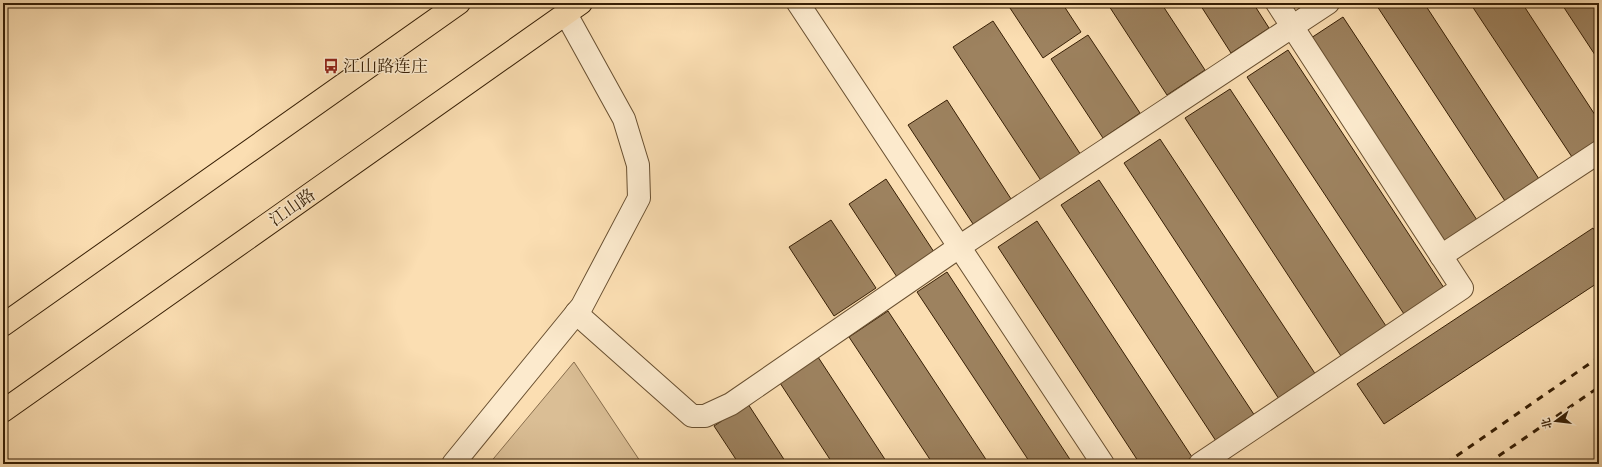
<svg xmlns="http://www.w3.org/2000/svg" width="1602" height="467" font-family="'IM FELL Double Pica','Noto Serif SC',serif">
<rect width="100%" height="100%" fill="#fbdeb2"/>
<filter id="stains"><feTurbulence type="fractalNoise" baseFrequency=".005" numOctaves="4"/><feColorMatrix values="0 0 0 0 .2 0 0 0 0 .09 0 0 0 0 .02 0 0 0 .5 -.17"/></filter>
<radialGradient id="worn" r=".72"><stop offset=".6" stop-color="#630" stop-opacity="0"/><stop offset="1" stop-color="#630" stop-opacity=".3"/></radialGradient>
<polygon fill="#dabe95" stroke="#886e4d" points="574,362 642,464 489,464"/>
<g fill="#9d825f" stroke="#371f05">
<polygon points="1012,3 1062,3 1081,32 1043,58 1008,5"/>
<polygon points="1107,3 1161,3 1205,70 1167,95"/>
<polygon points="1199,3 1253,3 1269,28 1231,53"/>
<polygon points="1298,3 1310,3 1301,9"/>
<polygon points="1375,3 1424,3 1539,179 1505,201"/>
<polygon points="1470,3 1522,3 1599,121 1599,139 1572,157"/>
<polygon points="1561,3 1599,3 1599,61"/>
<polygon points="1343,17 1477,220 1445,241 1311,38"/>
<polygon points="993,21 1081,155 1042,182 953,47"/>
<polygon points="1088,35 1140,113 1103,138 1051,59"/>
<polygon points="1288,50 1444,288 1404,314 1247,77"/>
<polygon points="1230,89 1386,326 1341,356 1185,118"/>
<polygon points="947,100 1013,202 975,227 908,125"/>
<polygon points="1160,139 1316,375 1279,399 1124,163"/>
<polygon points="886,179 934,252 897,277 849,204"/>
<polygon points="1099,180 1255,416 1216,441 1061,205"/>
<polygon points="831,220 876,288 834,316 789,247"/>
<polygon points="1037,221 1192,457 1182,464 1140,464 998,247"/>
<polygon points="1593,228 1599,237 1599,282 1384,424 1357,384"/>
<polygon points="947,272 1073,464 1031,464 917,292"/>
<polygon points="888,311 989,464 933,464 849,337"/>
<polygon points="818,357 888,464 833,464 780,383"/>
<polygon points="748,404 787,464 739,464 714,426"/>
</g>
<g fill="none" stroke-linecap="round" stroke-linejoin="round">
<g stroke="#684f30" stroke-width="24">
<g id="minor">
<polyline points="798,3 1103,464"/>
<polyline points="1441,256 1599,152"/>
<polyline points="576,313 692,416 705,416 731,404 959,247 1328,3"/>
<polyline points="453,464 582,306 639,198 638,165 624,119 566,14"/>
<polyline points="1200,464 1462,288 1277,3"/>
</g>
</g>
<g stroke="#371f05" stroke-width="24">
<g id="major">
<polyline points="3,325 459,3"/>
<polyline points="3,411 581,3"/>
</g>
</g>
<use href="#minor" stroke="#fceacd" stroke-width="22"/>
<use href="#major" stroke="#fbdeb2" stroke-width="22"/>
<g stroke="#371f05" stroke-width="3" stroke-dasharray="7 7" stroke-linecap="butt">
<polyline points="1445,464 1599,357"/>
<polyline points="1487,464 1599,387"/>
</g>
</g>
<defs>
<g id="bus-bare" transform="scale(1.2)"><path d="M-5-6H5V4H4V6H2V4H-2V6H-4V4H-5ZM-3.5-4V0h7V-4ZM-3.5 1.2v1.5H-2V1.2ZM2 1.2v1.5H3.5V1.2Z" fill="#8f2418" stroke="#fceacd" stroke-width="2.5" paint-order="stroke"/></g>
</defs>
<g fill-rule="evenodd">
<use href="#bus-bare" x="331" y="66"/>
</g>
<g text-anchor="middle" stroke-width="3" stroke-linejoin="round" paint-order="stroke">
<g font-size="17" fill="#371f05" stroke="#fceacd" text-anchor="start">
<text x="343" y="72">江山路连庄</text>
</g>
<g font-size="17" fill="#371f05" stroke="#fceacd">
<text transform="translate(292 207) rotate(-35)" y="6">江山路</text>
</g>
</g>
<rect width="1602" height="467" fill="none" stroke="#fbdeb2" stroke-width="16"/>
<rect x="4" y="4" width="1594" height="459" fill="none" stroke="#371f05" stroke-width="2"/>
<rect x="8" y="8" width="1586" height="451" fill="none" stroke="#371f05"/>
<g transform="translate(1556 421) rotate(255)" stroke="#fceacd" stroke-width="3" paint-order="stroke">
<path d="M0-3L7 15L0 10L-7 15Z" fill="#371f05"/>
<text y="-6" font-size="11" font-weight="bold" text-anchor="middle" fill="#371f05">北</text>
</g>
<rect width="100%" height="100%" filter="url(#stains)"/>
<rect width="100%" height="100%" fill="url(#worn)"/>
</svg>
